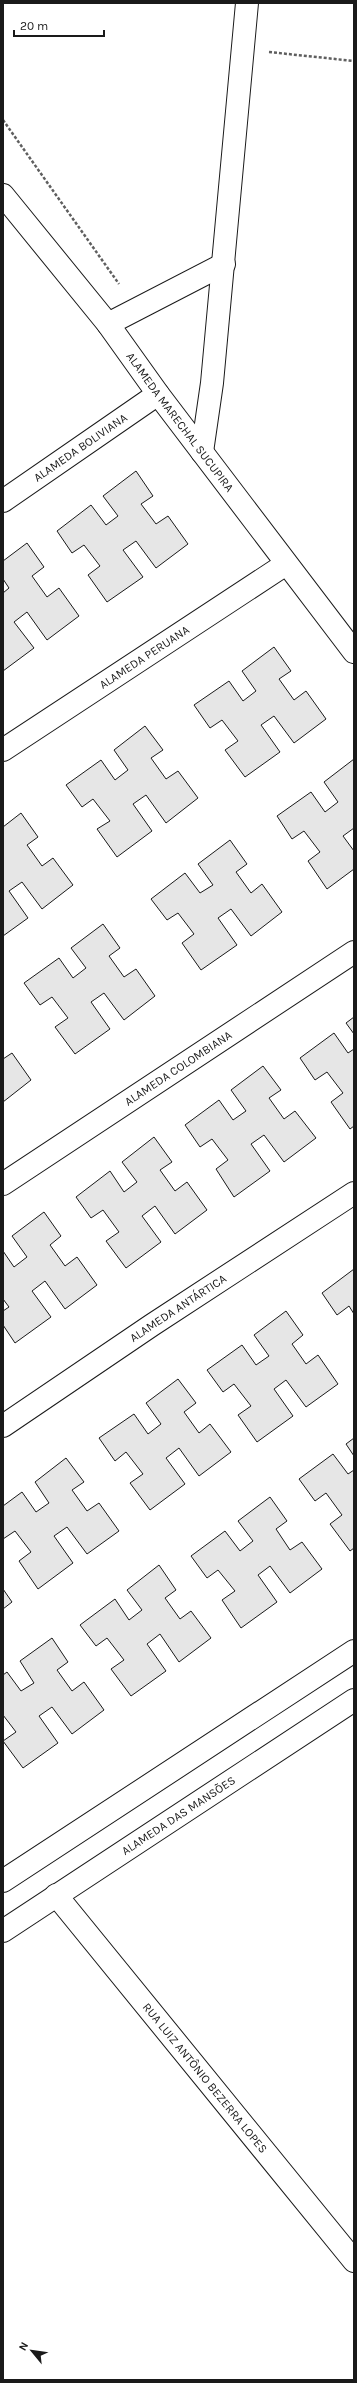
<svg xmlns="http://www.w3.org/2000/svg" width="357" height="2383" font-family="Karla,sans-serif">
<rect width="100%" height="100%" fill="#fff"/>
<g fill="#e6e6e6" stroke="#1a1a1a">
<polygon points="136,471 153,496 141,504 156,524 168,516 188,544 156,568 136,541 123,550 143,577 107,602 88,575 100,566 84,545 72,553 57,531 91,505 106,525 118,516 103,496"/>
<polygon points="27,543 44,567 32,576 47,597 59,588 79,616 47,640 27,612 14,622 34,648 3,671 3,593 9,588 3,579 3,561"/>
<polygon points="274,647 291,671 279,679 294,700 306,691 326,719 294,743 274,716 261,725 280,752 245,777 225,750 238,741 222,720 210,728 194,705 229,681 243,701 256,691 242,671"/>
<polygon points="145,726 163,750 151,758 166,779 178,771 198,798 166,823 146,795 133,804 152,831 117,857 97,829 110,821 93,799 82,807 66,785 101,760 115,780 128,770 114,750"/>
<polygon points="354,759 354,828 343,836 354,851 354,869 327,889 308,861 320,852 304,831 292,839 277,816 311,792 325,812 338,802 324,782"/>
<polygon points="21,813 38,837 27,845 42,866 53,858 73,885 42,909 22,882 9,891 28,918 3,936 3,827"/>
<polygon points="230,840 247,864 236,872 251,893 262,884 282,912 251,936 231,909 218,918 237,945 201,970 182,943 194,934 178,913 167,920 151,899 185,873 200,893 213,885 198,864"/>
<polygon points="103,924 120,948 109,956 124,977 136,969 155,996 124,1020 104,993 91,1002 110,1029 75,1054 55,1027 68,1018 52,997 40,1005 24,983 59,958 73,978 86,968 71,948"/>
<polygon points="354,1017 354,1034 346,1023"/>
<polygon points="334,1033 348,1053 354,1049 354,1126 350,1129 331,1102 343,1093 327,1072 315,1080 300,1058"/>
<polygon points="12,1053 31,1080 3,1102 3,1059"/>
<polygon points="263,1066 281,1090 269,1098 284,1119 295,1111 316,1138 284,1162 264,1135 251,1144 270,1171 234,1197 216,1169 228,1160 212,1139 200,1147 185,1125 219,1100 233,1120 246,1111 231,1090"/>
<polygon points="154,1137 172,1162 160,1170 175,1191 187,1182 207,1210 175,1234 155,1206 142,1216 161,1242 126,1268 106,1241 119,1232 103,1210 91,1218 76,1197 110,1171 124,1192 137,1182 122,1162"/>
<polygon points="44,1212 61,1236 50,1245 65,1266 77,1257 97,1285 65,1309 45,1281 32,1291 51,1317 15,1343 3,1325 3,1311 9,1307 3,1299 3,1251 14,1267 27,1257 12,1236"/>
<polygon points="354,1269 354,1314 349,1306 337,1315 322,1293"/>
<polygon points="286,1311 303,1335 292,1344 306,1364 318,1355 338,1384 306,1407 286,1380 274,1389 293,1416 257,1442 238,1415 251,1406 234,1384 223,1392 207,1370 242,1345 256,1365 269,1356 254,1335"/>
<polygon points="178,1379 196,1403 184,1412 199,1433 210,1424 231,1452 199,1476 179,1448 166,1458 185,1484 150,1510 130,1483 143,1474 126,1452 115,1461 99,1438 134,1414 148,1434 161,1424 146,1403"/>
<polygon points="354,1438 354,1456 346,1444"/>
<polygon points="333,1454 348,1474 354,1470 354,1548 350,1551 330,1524 342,1515 326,1493 315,1501 299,1479"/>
<polygon points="66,1458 84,1482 72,1490 87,1511 99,1503 119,1531 87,1554 67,1527 54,1536 73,1563 38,1589 19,1561 31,1552 15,1531 3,1539 3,1506 22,1492 36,1512 49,1503 35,1482"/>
<polygon points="270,1497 287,1521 276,1529 290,1550 302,1542 322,1569 290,1593 270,1566 258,1575 277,1602 241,1628 222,1600 235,1591 218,1570 207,1578 191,1556 225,1531 240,1551 253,1541 238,1521"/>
<polygon points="159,1565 176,1590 165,1598 180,1619 191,1611 211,1638 179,1662 160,1634 147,1644 166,1671 131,1696 111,1669 124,1660 107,1638 96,1646 80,1625 115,1599 129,1620 142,1610 127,1590"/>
<polygon points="3,1589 12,1602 3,1609"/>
<polygon points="52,1638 68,1662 57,1670 72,1691 84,1682 104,1710 72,1734 52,1707 39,1716 58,1743 23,1768 3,1741 16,1732 3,1715 3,1675 7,1672 21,1691 34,1683 20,1661"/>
</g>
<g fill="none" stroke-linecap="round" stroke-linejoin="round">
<g stroke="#1a1a1a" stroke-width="24">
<g id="minor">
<path id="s1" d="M3 195 108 324 158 394 354 652"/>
<polyline points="108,324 224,264"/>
<polyline points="202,452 212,383 247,3"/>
<path id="s2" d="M3 501 158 394"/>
<path id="s3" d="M3 750 286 564"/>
<path id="s4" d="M3 1184 354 952"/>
<path id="s5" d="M3 1426 152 1325 354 1193"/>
<polyline points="3,1881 354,1651"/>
<path id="s6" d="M56 1895 354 2261"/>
<path id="s7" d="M3 1931 354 1700"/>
</g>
</g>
<g stroke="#5f5f5f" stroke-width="2.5" stroke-dasharray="3 2" stroke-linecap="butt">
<polyline points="269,52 354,61"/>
<polyline points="3,120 119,284"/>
</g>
<use href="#minor" stroke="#fff" stroke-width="22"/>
</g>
<g text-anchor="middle" stroke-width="3" stroke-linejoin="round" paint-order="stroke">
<g font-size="12" fill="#1a1a1a" stroke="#fff">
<text dy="4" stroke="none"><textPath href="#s1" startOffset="288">ALAMEDA MARECHAL SUCUPIRA</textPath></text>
<text dy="4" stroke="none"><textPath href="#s2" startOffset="94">ALAMEDA BOLIVIANA</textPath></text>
<text dy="4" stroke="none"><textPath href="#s3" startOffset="169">ALAMEDA PERUANA</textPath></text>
<text dy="4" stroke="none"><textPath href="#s4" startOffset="210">ALAMEDA COLOMBIANA</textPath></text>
<text dy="4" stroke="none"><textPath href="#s5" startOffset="211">ALAMEDA ANTÁRTICA</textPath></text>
<text dy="4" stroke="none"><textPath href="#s7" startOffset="210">ALAMEDA DAS MANSÕES</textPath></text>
<text dy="4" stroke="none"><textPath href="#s6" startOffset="236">RUA LUIZ ANTÔNIO BEZERRA LOPES</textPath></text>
</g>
</g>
<rect width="357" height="2383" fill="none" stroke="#1a1a1a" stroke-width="8"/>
<g transform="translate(32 2351) rotate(299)" stroke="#ffffff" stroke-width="3" paint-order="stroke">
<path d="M0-3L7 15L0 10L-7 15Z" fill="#1a1a1a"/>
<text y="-6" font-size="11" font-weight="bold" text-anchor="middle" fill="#1a1a1a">N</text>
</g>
<path d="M14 30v6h90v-6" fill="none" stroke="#1a1a1a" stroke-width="2"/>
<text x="20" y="30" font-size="12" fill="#1a1a1a" stroke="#ffffff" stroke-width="3" paint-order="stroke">20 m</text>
</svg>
